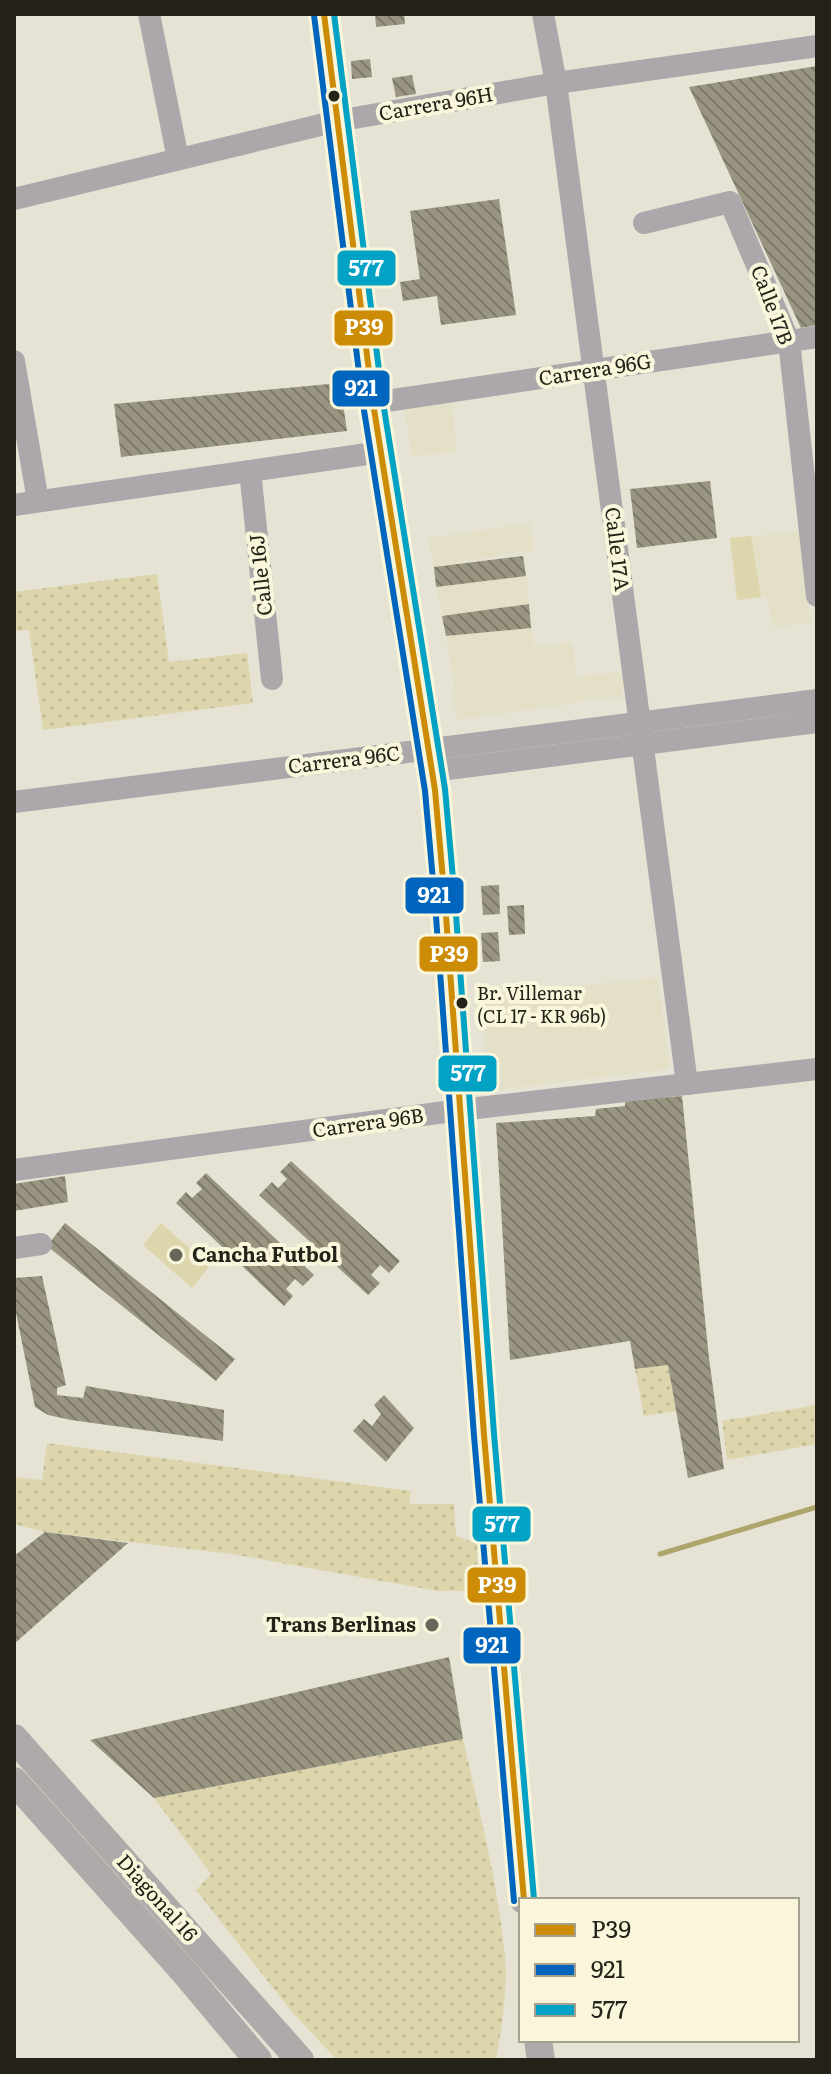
<svg xmlns="http://www.w3.org/2000/svg" width="831" height="2074" font-family="Literata,serif">
<defs>
<pattern id="green-dots" width="8" height="8" patternUnits="userSpaceOnUse" patternTransform="scale(2)"><rect width="8" height="8" fill="#ddd6ad"/><path d="M2 2h.1M6 6h.1" fill="none" stroke="#beb794" stroke-width="1.8" stroke-linecap="round"/></pattern>
<pattern id="building-back-hatch" width="6" height="6" patternUnits="userSpaceOnUse" patternTransform="scale(2)"><rect width="6" height="6" fill="#999581"/><path d="M-1 5l2 2M0 0l6 6M5-1l2 2" fill="none" stroke="#7d7969"/></pattern>
</defs>
<rect width="100%" height="100%" fill="#e6e3d5"/>
<g fill="#e4e0c8">
<polygon points="451,400 457,452 412,456 404,405"/>
<polygon points="530,523 534,550 434,567 428,538"/>
<polygon points="800,532 811,623 773,627 766,596 737,600 730,538"/>
<polygon points="526,576 529,604 442,616 436,587"/>
<polygon points="531,628 535,646 573,642 576,676 620,672 620,676 626,675 628,688 622,690 622,696 618,700 614,697 579,700 578,703 457,720 452,694 455,692 446,636"/>
<polygon points="658,978 670,1069 488,1091 481,995"/>
</g>
<g fill="url(#green-dots)">
<polygon points="157,574 169,662 247,653 253,703 43,730 29,630 14,631 14,592"/>
<polygon points="668,1365 676,1411 644,1416 635,1369"/>
<polygon points="817,1405 817,1444 727,1460 722,1421"/>
<polygon points="47,1443 411,1491 409,1504 454,1504 456,1536 477,1544 478,1591 438,1591 232,1554 45,1532 14,1524 14,1477 42,1480"/>
<path d="M463 1739C479 1811 498 1883 505 1956 508 1988 502 2028 496 2060H337L292 2012 196 1890 211 1874 154 1798Z"/>
</g>
<g fill="#ddd6ad">
<polygon points="751,536 761,597 737,600 730,538"/>
<polygon points="161,1223 210,1266 192,1288 143,1245"/>
</g>
<g fill="none" stroke-linecap="round" stroke-linejoin="round">
<polyline stroke="#aea56d" stroke-width="5" points="660,1554 817,1507"/>
</g>
<g fill="url(#building-back-hatch)">
<polygon points="375,14 404,14 405,24 376,27"/>
<polygon points="370,59 372,77 352,79 351,61"/>
<polygon points="817,66 817,325 801,328 689,87"/>
<polygon points="412,75 416,94 396,97 392,78"/>
<polygon points="499,199 516,315 441,325 437,296 403,301 400,282 420,279 410,211"/>
<polygon points="340,383 347,431 121,457 114,404"/>
<polygon points="710,481 717,538 637,548 630,489"/>
<polygon points="523,556 526,576 436,587 434,567"/>
<polygon points="529,604 531,628 446,636 442,616"/>
<polygon points="499,885 500,914 483,915 481,886"/>
<polygon points="524,905 525,934 509,935 507,906"/>
<polygon points="498,932 500,961 483,962 481,933"/>
<polygon points="682,1096 709,1358 724,1469 688,1478 668,1365 635,1369 630,1341 510,1360 496,1123 595,1116 596,1109 625,1106 625,1101"/>
<polygon points="291,1161 400,1261 389,1273 380,1265 371,1275 380,1283 368,1295 259,1195 272,1182 278,1188 287,1179 280,1172"/>
<polygon points="206,1173 314,1275 303,1286 295,1279 286,1289 293,1296 284,1306 176,1203 186,1192 192,1198 202,1189 196,1183"/>
<polygon points="65,1176 68,1202 14,1211 14,1184"/>
<polygon points="65,1223 235,1359 216,1381 47,1246"/>
<polygon points="42,1276 66,1385 57,1388 57,1395 83,1398 86,1386 224,1410 223,1441 71,1420 48,1415 35,1407 14,1303 14,1278"/>
<polygon points="384,1395 414,1428 386,1462 353,1431 364,1419 372,1426 381,1414 374,1405"/>
<polygon points="45,1532 128,1543 14,1644 14,1556"/>
<polygon points="449,1657 463,1739 154,1798 90,1740"/>
</g>
<g fill="none" stroke-linecap="round" stroke-linejoin="round">
<g stroke="#aca7aa" stroke-width="22">
<polyline points="149,14 178,159"/>
<polyline points="543,14 556,83 687,1084"/>
<polyline points="14,199 337,121 556,83 817,46"/>
<polyline points="644,223 730,202 789,341 817,596"/>
<polyline points="14,361 38,501"/>
<polyline points="373,403 817,337"/>
<polyline points="250,471 272,679"/>
<polyline points="14,505 381,452"/>
<polyline points="432,771 817,722"/>
<polyline points="14,802 817,700"/>
<polyline points="14,1170 460,1110 817,1069"/>
<polyline points="14,1248 41,1244"/>
</g>
<g stroke="#afa9a9" stroke-width="28">
<polyline points="324,14 373,403 424,714 435,790 445,902 484,1435 524,1900"/>
<polyline points="14,1738 300,2060"/>
<polyline points="14,1781 186,1974 258,2060"/>
<polyline points="538,2040 541,2060"/>
</g>
<g stroke="#f9f6dc" stroke-width="12">
<polyline id="bus-1" points="324,14 373,403 435,790 445,902 484,1435 524,1900"/>
</g>
<g stroke="#f9f6dc" stroke-width="12">
<polyline id="bus-2" points="314,15 363,404 425,791 435,903 474,1436 514,1901"/>
</g>
<g stroke="#f9f6dc" stroke-width="12">
<polyline id="bus-3" points="334,14 383,402 445,789 455,901 494,1434 534,1899"/>
</g>
<use href="#bus-1" stroke="#cd8c05" stroke-width="6"/>
<use href="#bus-2" stroke="#0065bd" stroke-width="6"/>
<use href="#bus-3" stroke="#02a2c5" stroke-width="6"/>
</g>
<g fill="#242219" stroke="#f9f6dc" stroke-width="3">
<circle cx="334" cy="96" r="7"/>
<circle cx="462" cy="1003" r="7"/>
</g>
<g fill="#68665b" stroke="#f9f6dc" stroke-width="3">
<circle cx="176" cy="1255" r="8"/>
<circle cx="432" cy="1625" r="8"/>
</g>
<g text-anchor="middle" stroke-width="8" stroke-linejoin="round" paint-order="stroke">
<g font-size="18" fill="#242219" stroke="#f9f6dc" text-anchor="start">
<text x="477" y="1000">Br. Villemar<tspan x="477" dy="23">(CL 17 - KR 96b)</tspan></text>
</g>
<g font-size="20" fill="#242219" stroke="#f9f6dc">
<text transform="translate(436 104) rotate(-10)" y="7">Carrera 96H</text>
<text transform="translate(772 305) rotate(69)" y="7">Calle 17B</text>
<text transform="translate(595 370) rotate(-9)" y="7">Carrera 96G</text>
<text transform="translate(617 549) rotate(83)" y="7">Calle 17A</text>
<text transform="translate(261 575) rotate(-96)" y="7">Calle 16J</text>
<text transform="translate(344 760) rotate(-7)" y="7">Carrera 96C</text>
<text transform="translate(368 1123) rotate(-8)" y="7">Carrera 96B</text>
<text transform="translate(157 1898) rotate(48)" y="7">Diagonal 16</text>
</g>
<g font-size="20" font-weight="bold" fill="#242219" stroke="#f9f6dc" text-anchor="start">
<text x="192" y="1262">Cancha Futbol</text>
<text x="416" y="1632" text-anchor="end">Trans Berlinas</text>
</g>
</g>
<g stroke="#f9f6dc" stroke-width="3">
<rect x="336" y="249" width="61" height="38" rx="8" fill="#02a2c5"/>
<rect x="333" y="309" width="61" height="38" rx="8" fill="#cd8c05"/>
<rect x="331" y="369" width="60" height="39" rx="8" fill="#0065bd"/>
<rect x="404" y="876" width="61" height="39" rx="8" fill="#0065bd"/>
<rect x="418" y="935" width="61" height="38" rx="8" fill="#cd8c05"/>
<rect x="437" y="1054" width="61" height="39" rx="8" fill="#02a2c5"/>
<rect x="471" y="1505" width="61" height="38" rx="8" fill="#02a2c5"/>
<rect x="466" y="1566" width="61" height="38" rx="8" fill="#cd8c05"/>
<rect x="462" y="1626" width="60" height="39" rx="8" fill="#0065bd"/>
</g>
<g font-size="22" text-anchor="middle" font-weight="bold" fill="#fff">
<text x="366" y="276">577</text>
<text x="364" y="335">P39</text>
<text x="361" y="396">921</text>
<text x="434" y="903">921</text>
<text x="449" y="962">P39</text>
<text x="468" y="1081">577</text>
<text x="502" y="1532">577</text>
<text x="497" y="1593">P39</text>
<text x="492" y="1653">921</text>
</g>
<rect width="831" height="2074" fill="none" stroke="#242219" stroke-width="32"/>
<rect x="519" y="1898" width="280" height="144" fill="#f9f6dc" stroke="#a4a18e" stroke-width="2"/>
<rect x="535" y="1924" width="40" height="12" fill="#cd8c05" stroke="#a4a18e" stroke-width="2"/>
<text x="591" y="1938" font-size="24" fill="#242219">P39</text>
<rect x="535" y="1964" width="40" height="12" fill="#0065bd" stroke="#a4a18e" stroke-width="2"/>
<text x="591" y="1978" font-size="24" fill="#242219">921</text>
<rect x="535" y="2004" width="40" height="12" fill="#02a2c5" stroke="#a4a18e" stroke-width="2"/>
<text x="591" y="2018" font-size="24" fill="#242219">577</text>
</svg>
